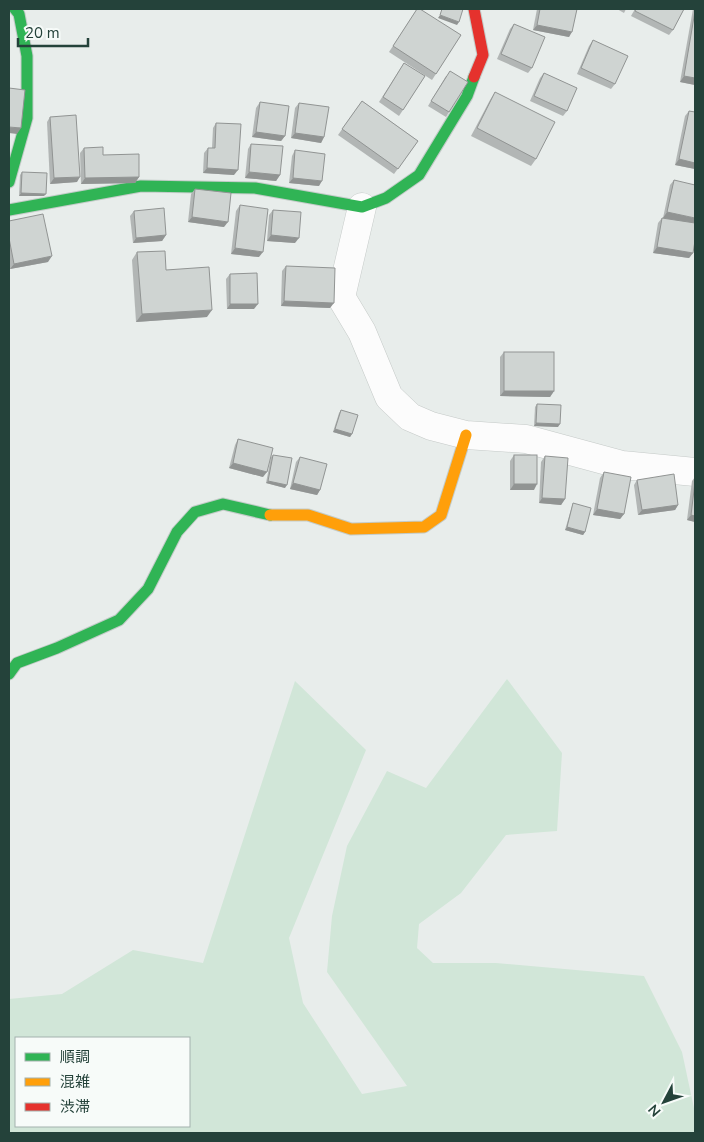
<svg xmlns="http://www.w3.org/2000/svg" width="704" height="1142" font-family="'Nunito Sans','Noto Sans JP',sans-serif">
<rect width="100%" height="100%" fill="#e8edeb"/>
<path fill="#d1e6d8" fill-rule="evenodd" d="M507 679 562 753 557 831 506 835 461 893 419 924 417 948 433 963H496L644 976 682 1052 695 1113V1133H9V999L62 994 133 950 203 963 295 681 366 750 289 938 303 1003 362 1094 407 1086 327 972 332 916 347 846 387 771 426 788ZM16 1038H189V1126H16Z"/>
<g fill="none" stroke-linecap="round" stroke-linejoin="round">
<g stroke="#c5cac8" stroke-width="29">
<polyline id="street" points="362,207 341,297 362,332 389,397 410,417 431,426 466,435 526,439 622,465 695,472"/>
</g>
<g stroke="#c3cbc8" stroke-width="13">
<g id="fast">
<polyline points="9,182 27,118 27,56 19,14 15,9"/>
<polyline points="9,210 141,186 255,188 362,207 386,198 419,175 467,96 474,77"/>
<polyline points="9,674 17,663 57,648 119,620 148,589 177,532 195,512 223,504 270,515"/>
</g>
</g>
<g stroke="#c3cbc8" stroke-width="13">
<polyline id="slow" points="270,515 308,515 351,529 424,527 441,515 466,435"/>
</g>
<g stroke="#c3cbc8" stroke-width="13">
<polyline id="jam" points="474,9 483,55 474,77"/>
</g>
<use href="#street" stroke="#fcfcfc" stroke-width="28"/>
<use href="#fast" stroke="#30b455" stroke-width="11"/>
<use href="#slow" stroke="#ff9f0a" stroke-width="11"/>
<use href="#jam" stroke="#e5322d" stroke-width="11"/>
</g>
<g fill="#b2b6b5">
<polygon points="417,9 461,35 432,80 389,52"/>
<polygon points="537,9 577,9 569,37 533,30"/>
<polygon points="617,9 626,9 624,13"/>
<polygon points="635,9 684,9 673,30 669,35 631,16"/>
<polygon points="693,9 695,9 695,85 680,82"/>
<polygon points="514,24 532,68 528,73 497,59 510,29"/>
<polygon points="593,40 615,84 611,89 577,74 589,46"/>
<polygon points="404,63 425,76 399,116 379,102"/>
<polygon points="544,73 567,111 563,116 530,101 540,78"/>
<polygon points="446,76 449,112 446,117 428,106"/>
<polygon points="495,92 536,159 531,166 471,136 490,100"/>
<polygon points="362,101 418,141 394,174 338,135"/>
<polygon points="260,102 285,136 281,141 252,137 256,108"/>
<polygon points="299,103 324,137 321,143 291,138 295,108"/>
<polygon points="689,111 695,112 695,169 675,165 685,116"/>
<polygon points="50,117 77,182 50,184 47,122"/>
<polygon points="216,123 234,175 203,173 204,153 208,148 212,148 213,128"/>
<polygon points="251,144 280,175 276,181 245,178 248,149"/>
<polygon points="84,148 103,155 139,177 135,183 81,184 80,153"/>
<polygon points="295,150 319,186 289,183 292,156"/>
<polygon points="22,172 44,196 19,196 20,175"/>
<polygon points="674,180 693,253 689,258 653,253 658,223 662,218 663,218 670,185"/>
<polygon points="195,189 224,227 188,222 191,194"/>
<polygon points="240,205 259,257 231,254 236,211"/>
<polygon points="273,210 295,243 267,241 269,215"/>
<polygon points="134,211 166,235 162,241 133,243 130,216"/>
<polygon points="9,221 48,262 10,269 9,262"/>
<polygon points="137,252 166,270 207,317 136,322 132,260"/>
<polygon points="286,266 330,308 281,306 282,271"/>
<polygon points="230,274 254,309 227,309 226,279"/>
<polygon points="504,352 554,391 550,397 500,396 500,357"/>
<polygon points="537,404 558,427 534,426 535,407"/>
<polygon points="341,410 352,434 350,437 333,432 339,413"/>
<polygon points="238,439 263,477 229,468 235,445"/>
<polygon points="273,455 285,488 266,483 271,457"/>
<polygon points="514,455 534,490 510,490 510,461"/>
<polygon points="545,456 565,499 561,505 539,503 541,462"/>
<polygon points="300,457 320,490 317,495 290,489 296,462"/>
<polygon points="604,472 624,514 620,519 593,515 600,478"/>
<polygon points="695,477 695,522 687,520 692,481"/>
<polygon points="637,480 678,505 675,510 638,515 634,485"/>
<polygon points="573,503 585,532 583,535 565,530 572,506"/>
</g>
<g fill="#919493">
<polygon points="440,15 459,22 457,25 438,18"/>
<polygon points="537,25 572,32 569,37 533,30"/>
<polygon points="684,76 695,78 695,85 680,82"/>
<polygon points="9,127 21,128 17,134 9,133"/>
<polygon points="256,132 285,136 281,141 252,137"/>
<polygon points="295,133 324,137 321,143 291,138"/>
<polygon points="679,159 695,163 695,169 675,165"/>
<polygon points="207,168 238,170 234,175 203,173"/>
<polygon points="249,172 280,175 276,181 245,178"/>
<polygon points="80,177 77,182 50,184 54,178"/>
<polygon points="139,177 135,183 81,184 85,178"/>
<polygon points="293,178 322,181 319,186 289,183"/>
<polygon points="21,193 46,194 44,196 19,196"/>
<polygon points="667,212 695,218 695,225 663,218"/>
<polygon points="192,217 228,222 224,227 188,222"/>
<polygon points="166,235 162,241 133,243 136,238"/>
<polygon points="271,235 299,238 295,243 267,241"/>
<polygon points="657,247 693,253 689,258 653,253"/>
<polygon points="235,248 263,252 259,257 231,254"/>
<polygon points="52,256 48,262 10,269 14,264"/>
<polygon points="284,301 334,303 330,308 281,306"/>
<polygon points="230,304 258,304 254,309 227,309"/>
<polygon points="212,310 207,317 136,322 142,314"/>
<polygon points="504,391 554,391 550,397 500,396"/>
<polygon points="536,423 560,424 558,427 534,426"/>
<polygon points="335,429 352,434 350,437 333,432"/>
<polygon points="233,463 267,472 263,477 229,468"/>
<polygon points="268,481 287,485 285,488 266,483"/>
<polygon points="293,483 320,490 317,495 290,489"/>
<polygon points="514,484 537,484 534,490 510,490"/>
<polygon points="542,498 565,499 561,505 539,503"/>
<polygon points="678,505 675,510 638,515 642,510"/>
<polygon points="597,509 624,514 620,519 593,515"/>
<polygon points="691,515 695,516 695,522 687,520"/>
<polygon points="567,527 585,532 583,535 565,530"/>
</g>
<g fill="#cfd4d2" stroke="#919493">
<polygon points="417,9 420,9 461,35 436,74 393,46"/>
<polygon points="442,9 463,9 459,22 440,15"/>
<polygon points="540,9 577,9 572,32 537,25"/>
<polygon points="636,9 684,9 673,30 635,11"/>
<polygon points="695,11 695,78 684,76"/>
<polygon points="514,24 545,37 532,68 501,54"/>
<polygon points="593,40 628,56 615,84 581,68"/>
<polygon points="404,63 425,76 403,110 383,97"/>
<polygon points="450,71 468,82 449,112 431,101"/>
<polygon points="544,73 577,88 567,111 534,96"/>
<polygon points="9,88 25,90 21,128 9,127"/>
<polygon points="495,92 555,122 536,159 477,128"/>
<polygon points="362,101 418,141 398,169 342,129"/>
<polygon points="260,102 289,106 285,136 256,132"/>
<polygon points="299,103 329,107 324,137 295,133"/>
<polygon points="689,111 695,112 695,163 679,159"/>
<polygon points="76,115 80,177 54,178 50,117"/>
<polygon points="216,123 241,124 238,170 207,168 208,148 215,148"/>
<polygon points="251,144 283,146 280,175 249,172"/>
<polygon points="103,147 103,155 139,154 139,177 85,178 84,148"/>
<polygon points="295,150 325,154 322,181 293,178"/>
<polygon points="22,172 47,173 46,194 21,193"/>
<polygon points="674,180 695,185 695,218 667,212"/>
<polygon points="195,189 231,193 228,222 192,217"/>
<polygon points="240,205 268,209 263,252 235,248"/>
<polygon points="164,208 166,235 136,238 134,211"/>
<polygon points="273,210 301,212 299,238 271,235"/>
<polygon points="43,214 52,256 14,264 9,238 9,221"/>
<polygon points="662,218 695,223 695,241 693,253 657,247"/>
<polygon points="165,251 166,270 209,267 212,310 142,314 137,252"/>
<polygon points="286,266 335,268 334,303 284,301"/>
<polygon points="257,273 258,304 230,304 230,274"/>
<rect x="504" y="352" width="50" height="39"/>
<polygon points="537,404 561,405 560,424 536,423"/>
<polygon points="341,410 358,415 352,434 335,429"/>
<polygon points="238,439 273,448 267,472 233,463"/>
<polygon points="273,455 292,458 287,485 268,481"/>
<rect x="514" y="455" width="23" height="29"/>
<polygon points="545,456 568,458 565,499 542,498"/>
<polygon points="300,457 327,464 320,490 293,483"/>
<polygon points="604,472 631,477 624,514 597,509"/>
<polygon points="674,474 678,505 642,510 637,480"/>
<polygon points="695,482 695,516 691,515"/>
<polygon points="573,503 591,508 585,532 567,527"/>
</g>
<rect width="704" height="1142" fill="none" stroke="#24423a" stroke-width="20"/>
<rect x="15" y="1037" width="175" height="90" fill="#f7fbf9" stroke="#a3b1ad"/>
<rect x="25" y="1053" width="25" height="8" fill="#30b455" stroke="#a3b1ad"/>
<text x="60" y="1062" font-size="15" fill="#24423a">順調</text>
<rect x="25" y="1078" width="25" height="8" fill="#ff9f0a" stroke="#a3b1ad"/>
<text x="60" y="1087" font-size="15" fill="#24423a">混雑</text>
<rect x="25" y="1103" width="25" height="8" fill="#e5322d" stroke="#a3b1ad"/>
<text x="60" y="1112" font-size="15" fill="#24423a">渋滞</text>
<g transform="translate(664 1102) rotate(229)" stroke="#f7fbf9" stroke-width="4" paint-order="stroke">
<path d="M0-4L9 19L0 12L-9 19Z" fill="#24423a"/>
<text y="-8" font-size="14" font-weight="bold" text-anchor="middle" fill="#24423a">N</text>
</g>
<path d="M18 38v8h70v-8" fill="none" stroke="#24423a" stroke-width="2.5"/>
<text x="25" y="38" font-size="15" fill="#24423a" stroke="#f7fbf9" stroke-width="4" paint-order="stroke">20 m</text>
</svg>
